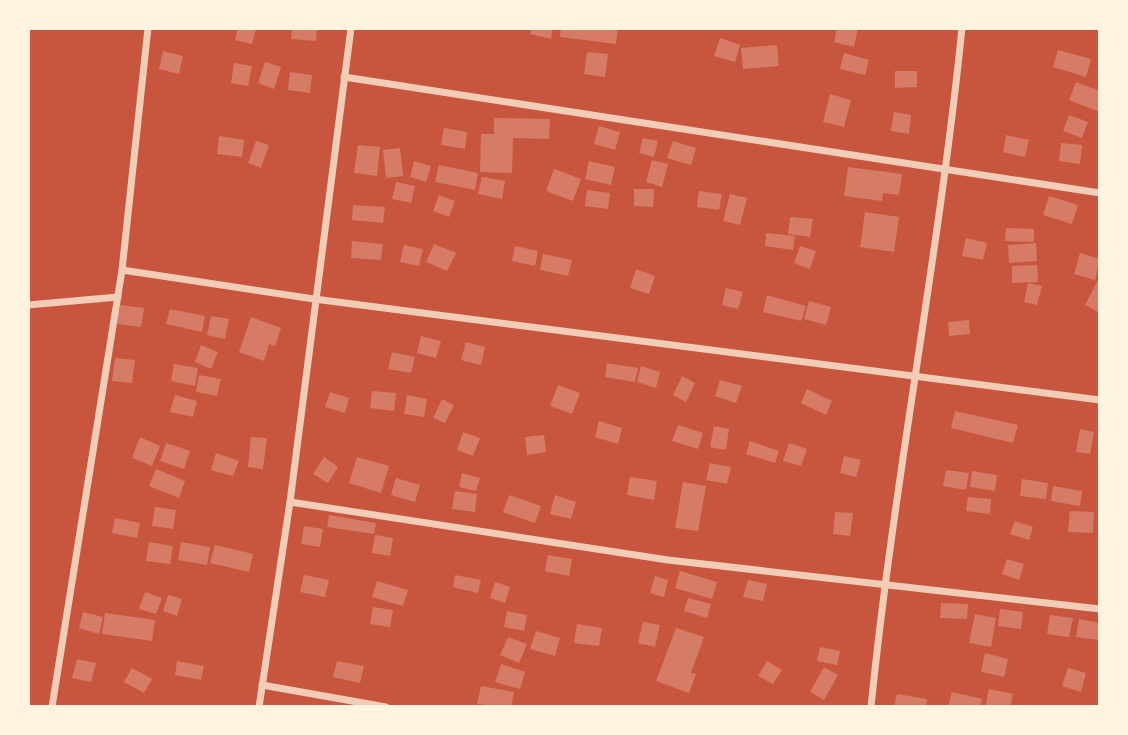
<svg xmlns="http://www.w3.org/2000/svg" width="1128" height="735" font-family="'Fira Sans Condensed',sans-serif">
<rect width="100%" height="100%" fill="#c8553d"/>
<g fill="#d67c66">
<polygon points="238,28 256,29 252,44 235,40"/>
<polygon points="292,28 317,28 316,41 291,39"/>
<polygon points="532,28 553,28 551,39 530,34"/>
<polygon points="561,28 618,28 616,44 560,37"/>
<polygon points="837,28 858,28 854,47 834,42"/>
<polygon points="720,38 740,45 735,62 714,56"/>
<polygon points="777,45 779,66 743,69 741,48"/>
<polygon points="1058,50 1091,59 1086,77 1053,67"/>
<polygon points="163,51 183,56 179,74 159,69"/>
<polygon points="587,52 608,54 605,77 584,74"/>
<polygon points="844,53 869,60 865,75 840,69"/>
<polygon points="265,62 281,67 274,89 258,83"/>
<polygon points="234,63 252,66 248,86 231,83"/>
<polygon points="895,71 917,71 917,87 895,88"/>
<polygon points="290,72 312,75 310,93 288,90"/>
<polygon points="1076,82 1100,91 1100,112 1069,100"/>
<polygon points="830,94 851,100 844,127 823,122"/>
<polygon points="894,112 911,115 909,134 891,131"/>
<polygon points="1069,115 1088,122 1082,138 1063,131"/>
<polygon points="494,118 550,119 549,139 513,138 512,173 480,172 481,134 494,134"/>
<polygon points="599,126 620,132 615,150 594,144"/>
<polygon points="444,128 467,132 465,149 441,145"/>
<polygon points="1006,135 1029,140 1025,157 1003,152"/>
<polygon points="219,136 244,140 242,157 217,154"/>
<polygon points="643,138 658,141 654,157 639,153"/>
<polygon points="256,141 269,145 261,168 248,163"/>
<polygon points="673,141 696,148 691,165 667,158"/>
<polygon points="1061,143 1082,145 1080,164 1059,161"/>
<polygon points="358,145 380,147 377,176 354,173"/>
<polygon points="400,148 403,176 386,178 383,150"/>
<polygon points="652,160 668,164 662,187 646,182"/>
<polygon points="414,161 431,166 426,182 410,177"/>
<polygon points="589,161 615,167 611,185 585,179"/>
<polygon points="439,165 478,173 475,190 435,182"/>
<polygon points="848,167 902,174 899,195 883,193 882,201 844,196"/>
<polygon points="554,169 581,179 573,201 546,191"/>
<polygon points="482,177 505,181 502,199 478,194"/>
<polygon points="396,182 415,186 411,203 392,199"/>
<polygon points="634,189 654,189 653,207 634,206"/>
<polygon points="587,190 610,193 608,209 585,206"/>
<polygon points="699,191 722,194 719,210 697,207"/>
<polygon points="730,194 747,198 740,225 723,221"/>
<polygon points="439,195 455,201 449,217 433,211"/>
<polygon points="1049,196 1078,205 1072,224 1043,215"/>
<polygon points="353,205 385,207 383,223 352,220"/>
<polygon points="865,212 899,217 894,252 860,247"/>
<polygon points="790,217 813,219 810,237 788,234"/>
<polygon points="1006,228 1034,229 1034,242 1005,241"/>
<polygon points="766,233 795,236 793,250 765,246"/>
<polygon points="966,238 987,243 983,260 962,256"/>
<polygon points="352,241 383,244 381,260 351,258"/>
<polygon points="1036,243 1037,261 1009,263 1008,245"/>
<polygon points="434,244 456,253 447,271 426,262"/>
<polygon points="404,245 423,249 419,266 400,262"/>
<polygon points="515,246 538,251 535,266 512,261"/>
<polygon points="800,246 816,251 810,269 794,263"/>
<polygon points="1080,253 1100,259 1095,280 1074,274"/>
<polygon points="543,254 572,260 568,276 540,270"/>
<polygon points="1037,265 1038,282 1012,283 1012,266"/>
<polygon points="636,269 655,276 649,294 630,288"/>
<polygon points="1100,276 1100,313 1085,305"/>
<polygon points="1028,283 1042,286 1037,305 1024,302"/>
<polygon points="726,288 743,292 738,309 722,305"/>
<polygon points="767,295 806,306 801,321 763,312"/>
<polygon points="809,301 831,307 826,325 804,319"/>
<polygon points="120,305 144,308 141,327 117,324"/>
<polygon points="170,309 205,316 202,332 166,324"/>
<polygon points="211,316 229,319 225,339 207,335"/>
<polygon points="251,317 281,328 275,346 269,344 264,361 239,352"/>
<polygon points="969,320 970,334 949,336 948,322"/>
<polygon points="421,336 441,341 436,358 417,353"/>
<polygon points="466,342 485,347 481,365 461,360"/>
<polygon points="201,345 218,352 211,369 195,362"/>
<polygon points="392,352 415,357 411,373 388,369"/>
<polygon points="115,358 135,360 132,383 112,381"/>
<polygon points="607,363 638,368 635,382 605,377"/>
<polygon points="174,364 198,368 195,386 171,381"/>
<polygon points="641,366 660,372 656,388 637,382"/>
<polygon points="199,375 221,379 217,396 196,392"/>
<polygon points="682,376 695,383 686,402 673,395"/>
<polygon points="720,380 742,386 736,403 715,396"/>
<polygon points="558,385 580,393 572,414 550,406"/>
<polygon points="807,389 832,401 826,415 801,403"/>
<polygon points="372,391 396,393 394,411 370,408"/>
<polygon points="330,392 349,398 345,413 325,407"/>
<polygon points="175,395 197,401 193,417 170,412"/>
<polygon points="407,395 427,399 424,417 404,414"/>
<polygon points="442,399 454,405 445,423 433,418"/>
<polygon points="955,411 1018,425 1013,443 951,428"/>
<polygon points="599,421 622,428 618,444 595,437"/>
<polygon points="678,425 703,433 698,449 672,441"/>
<polygon points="714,426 729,429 726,450 710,447"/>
<polygon points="1080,429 1094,432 1090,454 1076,452"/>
<polygon points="463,432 480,438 473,456 457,450"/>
<polygon points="544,435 546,452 527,455 525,437"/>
<polygon points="140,437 160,446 152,466 132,458"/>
<polygon points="251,437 267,438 263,469 248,467"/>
<polygon points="750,441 779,451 775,463 746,454"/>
<polygon points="166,443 190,451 184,469 160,461"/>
<polygon points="789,443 807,449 801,466 783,461"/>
<polygon points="216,453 239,461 233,476 211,470"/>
<polygon points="844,456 861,460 856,477 840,473"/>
<polygon points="324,457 338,467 328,483 313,474"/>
<polygon points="357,457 389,466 381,493 349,483"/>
<polygon points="710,463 731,467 727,484 706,480"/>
<polygon points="156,469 185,481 179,498 149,486"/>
<polygon points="946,470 969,473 966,490 943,486"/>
<polygon points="972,471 997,475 995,491 970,487"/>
<polygon points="462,473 480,478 476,491 459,487"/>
<polygon points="630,477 657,481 654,500 627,495"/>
<polygon points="396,478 420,485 415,502 391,495"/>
<polygon points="1022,479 1048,483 1046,499 1020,496"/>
<polygon points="683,482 706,486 698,531 675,528"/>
<polygon points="1053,486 1082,491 1080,506 1051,501"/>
<polygon points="455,491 477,494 475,512 452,509"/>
<polygon points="509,495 541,506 535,523 503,512"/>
<polygon points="555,495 576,502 571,519 550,514"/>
<polygon points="968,497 991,499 990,514 966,511"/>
<polygon points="155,507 176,510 173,529 152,526"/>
<polygon points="1070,511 1094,512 1093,533 1068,532"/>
<polygon points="835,512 853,513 850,536 833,534"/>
<polygon points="329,515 376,523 374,534 327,527"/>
<polygon points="115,518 140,523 137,538 112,533"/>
<polygon points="1015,521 1033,527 1029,540 1010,534"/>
<polygon points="304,526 323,529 320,547 301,544"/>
<polygon points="375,535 393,538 390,556 372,553"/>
<polygon points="149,542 173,546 170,564 146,561"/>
<polygon points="181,542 210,547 207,565 178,560"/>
<polygon points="215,545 253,554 249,572 210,563"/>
<polygon points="548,555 572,559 569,576 545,571"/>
<polygon points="1007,559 1024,564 1019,580 1002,574"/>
<polygon points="680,571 717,582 712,599 675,588"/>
<polygon points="304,575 329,580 325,597 300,592"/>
<polygon points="455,575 481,580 478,593 453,587"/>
<polygon points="655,576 668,580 664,597 650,593"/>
<polygon points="748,580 767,584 763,601 743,597"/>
<polygon points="377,581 408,590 403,606 372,597"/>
<polygon points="495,582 510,587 505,603 490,598"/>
<polygon points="145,592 162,598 156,614 139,609"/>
<polygon points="168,595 182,599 177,616 163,611"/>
<polygon points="688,598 711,604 707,618 684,611"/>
<polygon points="941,603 968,604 967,619 940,618"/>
<polygon points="373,607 393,610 390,627 370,624"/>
<polygon points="1000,609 1023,612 1021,629 998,626"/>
<polygon points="507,611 527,615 524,631 504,627"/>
<polygon points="83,612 103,617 99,634 79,628"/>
<polygon points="105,613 155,620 152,641 102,634"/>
<polygon points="975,614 996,618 991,647 969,643"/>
<polygon points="1050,615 1073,618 1069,637 1047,634"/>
<polygon points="1079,619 1100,623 1098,640 1076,637"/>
<polygon points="643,622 660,625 655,647 638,643"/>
<polygon points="577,624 602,628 599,646 574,643"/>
<polygon points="676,628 704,637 691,673 696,674 689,693 656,681"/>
<polygon points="536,631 560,638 555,656 530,649"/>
<polygon points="508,637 527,644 519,663 500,655"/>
<polygon points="820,647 840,651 837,665 817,661"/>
<polygon points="985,653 1008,659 1004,677 981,672"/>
<polygon points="77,659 96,663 91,682 72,678"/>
<polygon points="177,661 204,666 201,680 175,675"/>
<polygon points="337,661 364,666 360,683 333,677"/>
<polygon points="767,661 782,670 773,684 758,676"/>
<polygon points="501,664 525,672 520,689 495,682"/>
<polygon points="824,667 838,675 824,700 810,692"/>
<polygon points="132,668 152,679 144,693 124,682"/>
<polygon points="1068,668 1086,673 1081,692 1062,686"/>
<polygon points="481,686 514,692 511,707 477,704"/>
<polygon points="989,689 1013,694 1010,707 985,707"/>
<polygon points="952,692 982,699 980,707 948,707"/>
<polygon points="897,694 927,699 926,707 894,707"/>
</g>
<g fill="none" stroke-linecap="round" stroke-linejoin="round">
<g stroke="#f1ccb7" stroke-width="7">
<polyline points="344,77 1100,193"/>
<polyline points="122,270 314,299 1100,400"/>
<polyline points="28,305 118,297"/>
<polyline points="290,502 668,560 1100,609"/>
<polyline points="262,685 386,707"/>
<polyline points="52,707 122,270 148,28"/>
<polyline points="259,707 290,502 351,28"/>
<path d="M871 707C894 480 939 255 962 28"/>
</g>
</g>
<rect width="1128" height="735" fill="none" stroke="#fff3e0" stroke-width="60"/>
</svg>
